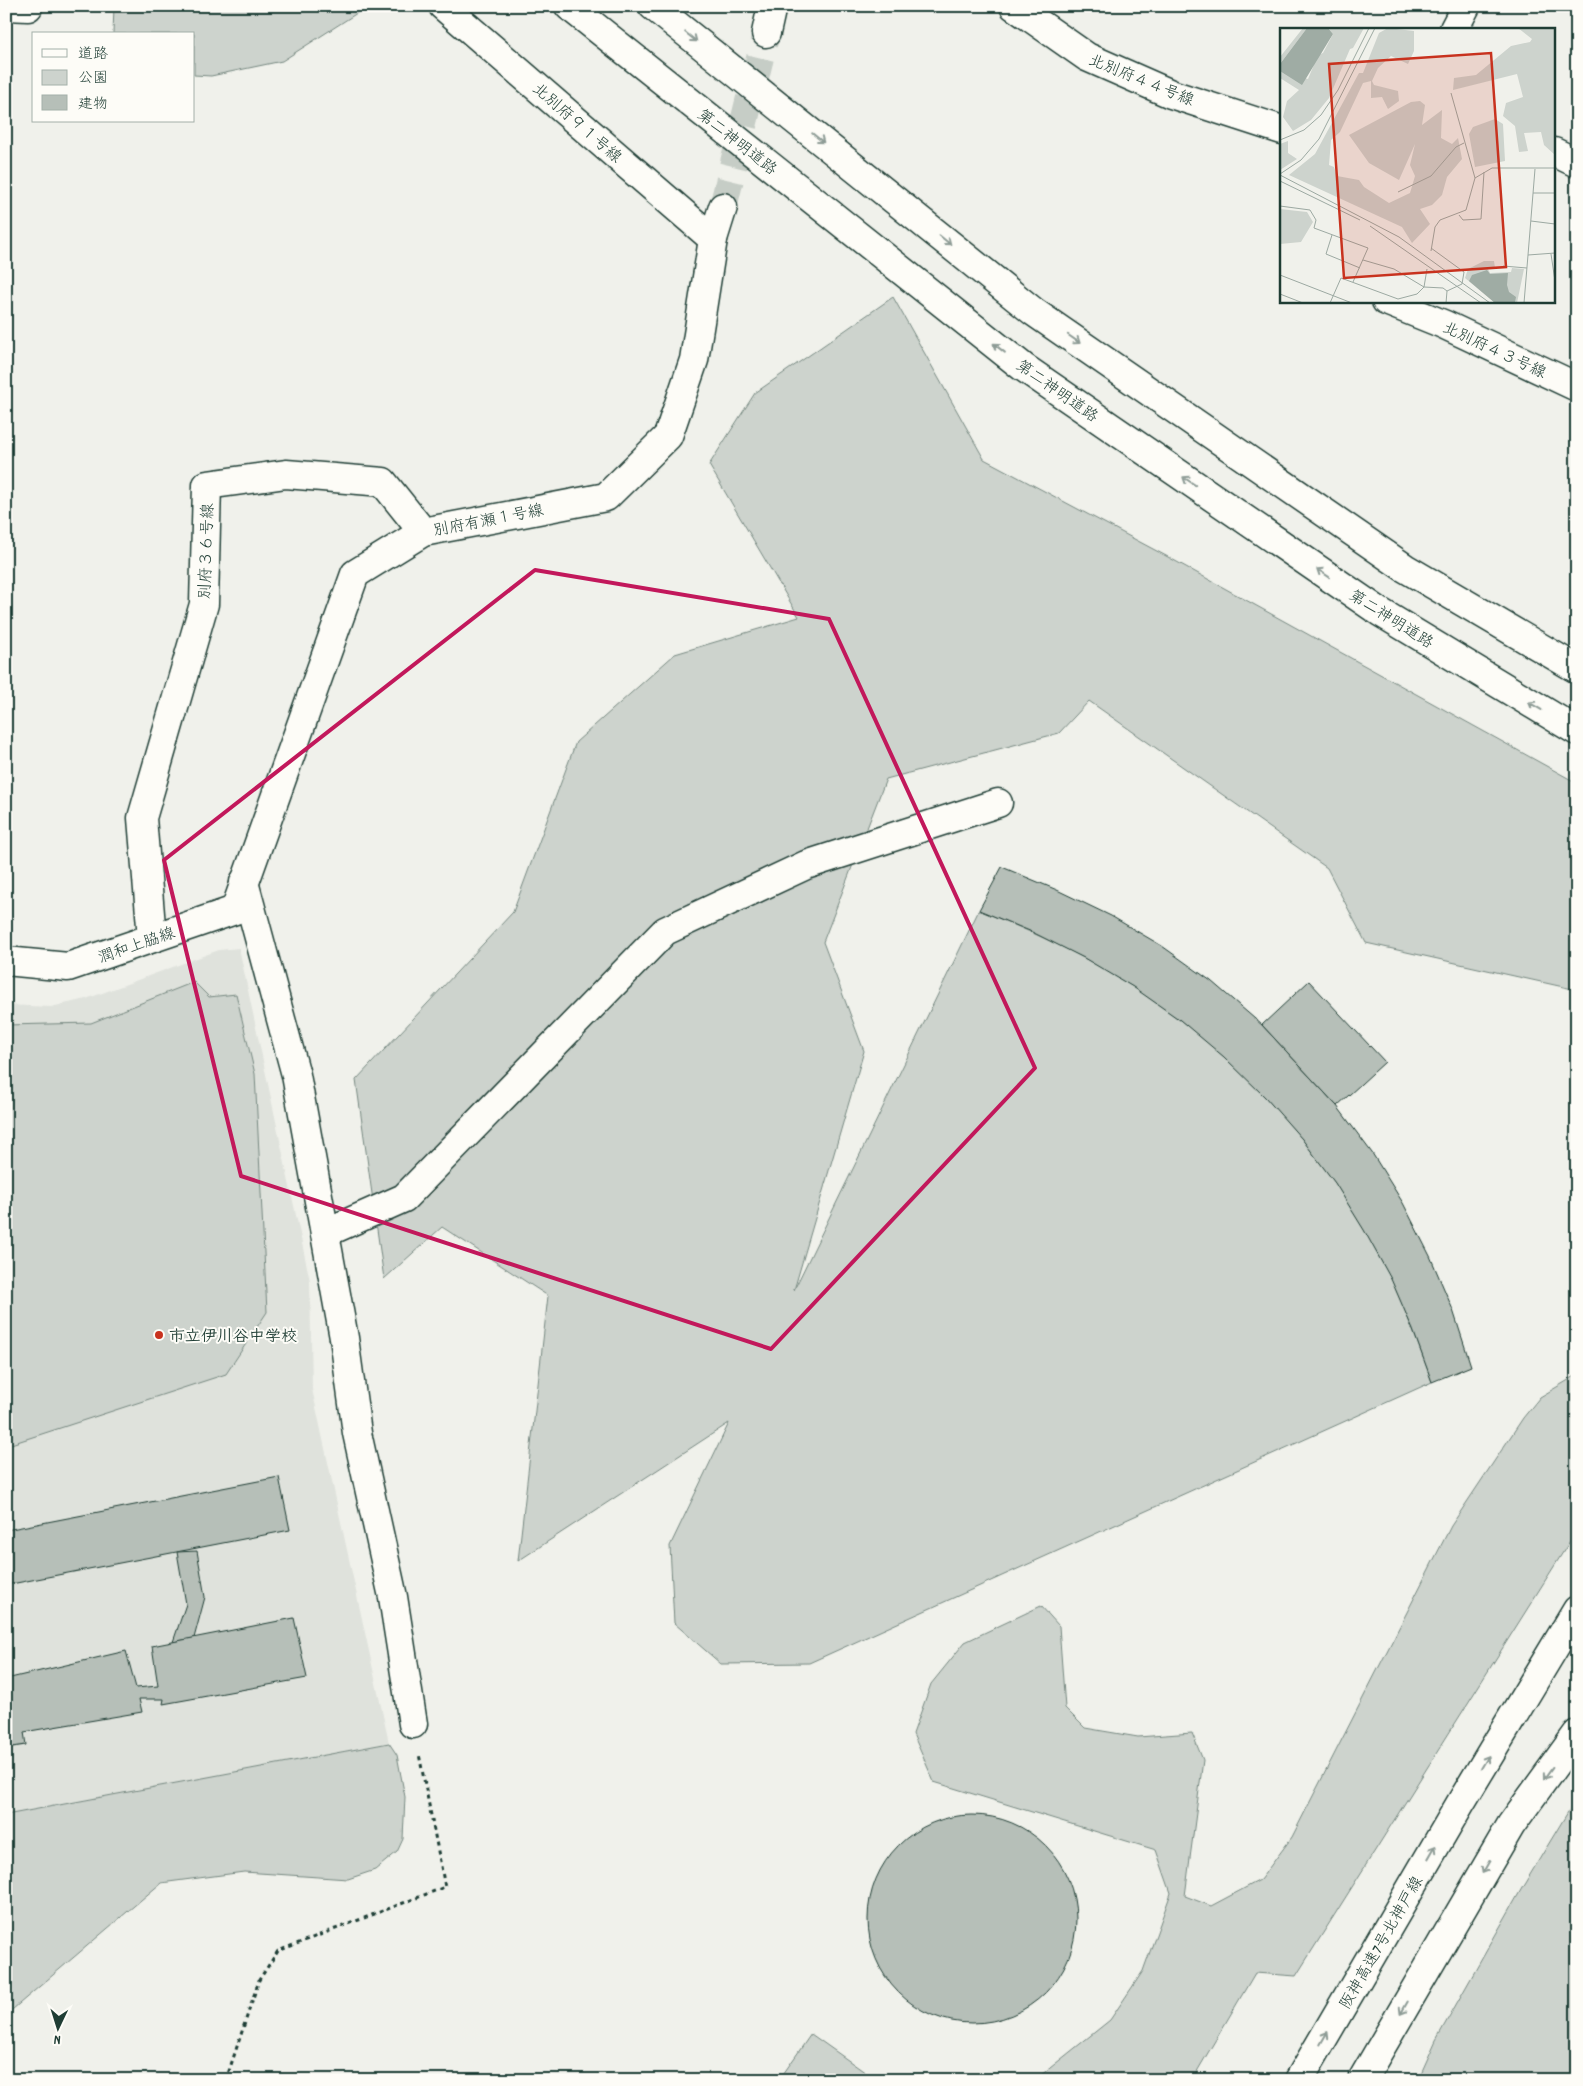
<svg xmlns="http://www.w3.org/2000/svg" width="1583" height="2086" font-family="Dekko,'Klee One',sans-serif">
<rect width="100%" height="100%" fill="#f0f1eb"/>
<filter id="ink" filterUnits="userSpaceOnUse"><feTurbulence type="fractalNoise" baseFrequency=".02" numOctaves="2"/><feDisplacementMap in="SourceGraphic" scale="10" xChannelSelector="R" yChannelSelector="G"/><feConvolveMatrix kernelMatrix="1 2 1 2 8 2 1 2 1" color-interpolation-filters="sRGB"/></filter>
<g filter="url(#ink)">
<polygon fill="#dfe2dc" points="239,948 310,1281 312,1389 389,1743 6,1815 6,1005 51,1007 86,999 219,950"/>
<g fill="#cdd3cd" stroke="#768880">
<polygon points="114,6 368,6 282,61 211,76 194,75 194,34 113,34"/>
<path d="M893 297 984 459 1168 557 1577 783V990L1366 943 1327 868 1089 701 1059 733 886 779 823 942 864 1051 794 1290 979 910C1014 925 1049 939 1082 957 1215 1027 1327 1145 1392 1280 1407 1314 1420 1348 1432 1382L809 1663 721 1664 674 1623 670 1546 729 1423 518 1561 548 1296 442 1227 384 1279 356 1080 513 912 576 742 675 654 799 617 709 465 755 393Z"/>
<polygon points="194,982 209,997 236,994 255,1074 267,1312 226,1374 8,1445 6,1025 91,1023"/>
<polygon points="1577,1375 1577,1530 1296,1976 1255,1973 1192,2080 1035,2080 1110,2020 1143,1971 1171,1893 1156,1850 934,1782 913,1734 931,1684 965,1642 1041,1606 1059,1626 1065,1708 1085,1728 1138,1737 1192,1733 1203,1760 1185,1896 1211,1906 1260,1880 1292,1837 1451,1526 1523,1418 1540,1397"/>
<polygon points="389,1743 397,1755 405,1797 403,1839 397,1852 375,1870 348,1879 244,1872 161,1883 6,2015 6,1815"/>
<polygon points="1577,1797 1577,2080 1418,2080 1436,2040 1522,1888"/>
<polygon points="811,2034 876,2080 779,2080"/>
</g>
<g fill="#b6bfb8" stroke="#1f3d34">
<polygon points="1002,867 1057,890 1111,916 1162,946 1211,981 1262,1025 1337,1106 1372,1153 1403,1203 1430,1256 1453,1310 1471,1366 1432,1382 1413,1330 1391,1279 1364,1230 1335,1183 1302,1139 1265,1097 1224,1057 1180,1020 1133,987 1084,958 1032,932 979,910"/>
<polygon points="1309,981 1385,1062 1337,1106 1262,1025"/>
<polygon points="279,1477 290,1530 6,1585 6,1530"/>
<polygon points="197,1551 205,1597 194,1638 173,1642 186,1604 177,1552"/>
<polygon points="294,1618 307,1678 163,1704 164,1699 139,1699 142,1712 24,1732 26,1745 6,1748 6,1679 126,1651 136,1688 158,1686 152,1646"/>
<circle cx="972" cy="1919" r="104"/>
</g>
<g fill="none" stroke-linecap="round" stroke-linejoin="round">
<polyline stroke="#c6cdc6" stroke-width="28" stroke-dasharray="28 14" stroke-linecap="butt" points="723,207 766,33"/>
<g stroke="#1f3d34" stroke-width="31">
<g id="minor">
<polyline points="6,6 28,7"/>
<polyline points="443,6 713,239"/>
<polyline points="1014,6 1087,57 1171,94 1282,130"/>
<polyline points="1454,29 1466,6"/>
<polyline points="766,33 772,6"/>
<polyline points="1554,152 1577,163"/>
<polyline points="1386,301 1443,324 1577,387"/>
<polyline points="244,882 296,1075 344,1338 357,1433 393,1597 413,1724"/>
<polyline points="152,938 142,818 204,604 207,485 286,474 383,482 423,532"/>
<polyline points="6,961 68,967 235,910 355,574 423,532 606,497 668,436 694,360 713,239 723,207"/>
</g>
</g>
<g stroke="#1f3d34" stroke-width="31">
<polyline id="tertiary" points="325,1233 404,1198 665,931 806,865 998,803"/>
</g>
<g stroke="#1f3d34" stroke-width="31">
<g id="motorway">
<polyline points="569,6 1023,367 1380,612 1577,731"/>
<polyline points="653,6 1034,312 1405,568 1577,669"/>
<polyline points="1299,2080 1460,1804 1577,1610"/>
<polyline points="1362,2080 1511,1825 1577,1734"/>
</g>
</g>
<polyline stroke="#1f3d34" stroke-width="3" stroke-dasharray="4 4" stroke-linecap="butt" points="226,2080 259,1980 278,1951 445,1887 419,1754"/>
<use href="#minor" stroke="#fdfcf7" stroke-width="28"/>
<use href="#tertiary" stroke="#fdfcf7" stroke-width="28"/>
<use href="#motorway" stroke="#fdfcf7" stroke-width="28"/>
</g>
<defs><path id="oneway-shaft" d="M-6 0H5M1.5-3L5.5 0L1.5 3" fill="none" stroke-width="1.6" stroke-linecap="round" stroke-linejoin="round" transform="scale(1.25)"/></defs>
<g stroke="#8e9c96">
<use href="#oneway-shaft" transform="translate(691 37) rotate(39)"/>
<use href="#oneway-shaft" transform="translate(818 138) rotate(39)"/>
<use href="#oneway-shaft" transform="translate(945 240) rotate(39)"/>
<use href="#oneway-shaft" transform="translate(1074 339) rotate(35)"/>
<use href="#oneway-shaft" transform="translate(999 348) rotate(-142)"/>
<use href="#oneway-shaft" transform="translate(1189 481) rotate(-146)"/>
<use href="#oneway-shaft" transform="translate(1323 573) rotate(-146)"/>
<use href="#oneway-shaft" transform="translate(1535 706) rotate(-149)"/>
<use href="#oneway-shaft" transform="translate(1485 1762) rotate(-59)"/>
<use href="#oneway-shaft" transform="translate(1548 1773) rotate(126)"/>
<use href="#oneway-shaft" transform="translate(1432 1852) rotate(-60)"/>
<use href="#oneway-shaft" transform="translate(1486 1867) rotate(120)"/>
<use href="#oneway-shaft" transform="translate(1404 2008) rotate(120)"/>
<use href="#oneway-shaft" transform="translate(1324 2038) rotate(-60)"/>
</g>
</g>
<path fill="none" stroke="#c2185b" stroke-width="4" stroke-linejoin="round" d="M535 570 829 619 1035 1068 771 1349 241 1176 164 860Z"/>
<circle fill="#c8321e" stroke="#fdfcf7" stroke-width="2" cx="159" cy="1335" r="5"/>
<g text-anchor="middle" stroke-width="4" stroke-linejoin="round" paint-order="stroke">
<g font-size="16" fill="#1f3d34" stroke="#fdfcf7">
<text transform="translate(1142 79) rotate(22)" y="6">北別府４４号線</text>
<text transform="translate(578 122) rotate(41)" y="6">北別府９１号線</text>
<text transform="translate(738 141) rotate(38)" y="6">第二神明道路</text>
<text transform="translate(1495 349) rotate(25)" y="6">北別府４３号線</text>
<text transform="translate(1058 390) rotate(35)" y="6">第二神明道路</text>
<text transform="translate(488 519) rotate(-11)" y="6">別府有瀬１号線</text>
<text transform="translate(205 551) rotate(-88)" y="6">別府３６号線</text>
<text transform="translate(1392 618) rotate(32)" y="6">第二神明道路</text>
<text transform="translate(136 944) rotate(-19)" y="6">潤和上脇線</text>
<text transform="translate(1380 1942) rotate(-60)" y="6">阪神高速7号北神戸線</text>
</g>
<g font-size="16" font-weight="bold" fill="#1f3d34" stroke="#fdfcf7" text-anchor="start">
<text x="169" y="1341">市立伊川谷中学校</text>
</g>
</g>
<g transform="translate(1280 28)">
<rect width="275" height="275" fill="#f0f1eb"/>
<path d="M23 0H27L0 36V29ZM48 0H84L73 20 70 21 49 70 31 92 13 103 3 89 7 73 19 62 0 50V43L28 51 38 27 43 25 53 6ZM108 0 134 3V23L128 36 111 28 98 40 92 53 94 57 118 63 119 73 108 81 102 69 91 70V53L83 55 60 104 51 112 49 137 54 139 57 148 79 152 84 159 109 175 130 165 135 148 130 137 135 116 119 152 89 135 69 107 131 74 140 73 145 77 142 97 162 82 161 110 172 116 178 110 182 131 167 149 162 167 152 177 140 181 150 196 132 215 122 199 9 147 35 126 79 45H83L99 5ZM238 0H275V127L264 117 261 104 244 105 248 123 239 124 235 98 223 88 226 75 243 69 237 46 173 62 174 50 196 47 231 18 250 14 252 11ZM215 91 223 96 225 133 195 139 189 106 193 99ZM8 113V125L17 131 0 142V116ZM0 181 27 184 33 194 21 214 0 216ZM204 233H214L215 240 208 241 210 245 231 244 232 240 244 241 237 275H215L185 250 188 241Z" fill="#cdd3cd"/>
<path d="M27 0H48L53 6 22 57 0 43V36ZM207 242 210 246 228 245 227 257 229 264 236 269 235 274 215 275 189 253 192 247Z" fill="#9faca4"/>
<path fill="none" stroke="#9ca9a2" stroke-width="1" d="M171 65 195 150M0 112 24 102 41 87 58 62 89 0M0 146 21 132 39 111 95 0M0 147 119 209 210 275M195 150 212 140H275M0 153 80 192M118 164 151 148 176 119 184 115M253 165H275M0 178 30 182 36 192 34 200 88 220 73 254M179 187 183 192 201 191 204 144M251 193 275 196M90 198 201 275M52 207 46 226 80 240M151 220 184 244 182 256 167 263M151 223 155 199 160 192 186 182 195 150M271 226 275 253M248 227 255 141M83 232 114 241 144 259 147 241M223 238 247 240M0 247 72 275M0 266 23 275M50 275 61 250 118 271 137 266 144 259 163 260 167 263 166 275M244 275 248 227 275 225"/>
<path fill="#c8321e" fill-opacity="0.15" stroke="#c8321e" stroke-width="2.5" d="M211 25 226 239 64 250 49 36Z"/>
<rect width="275" height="275" fill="none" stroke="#1f3d34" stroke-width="2.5"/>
</g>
<rect width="1583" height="2086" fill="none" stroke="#fdfcf7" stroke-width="25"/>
<rect x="12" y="12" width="1558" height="2061" fill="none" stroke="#1f3d34" stroke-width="2" filter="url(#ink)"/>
<rect x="32" y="32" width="162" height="90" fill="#fdfcf7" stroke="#a4b0a9"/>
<rect x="42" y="49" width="25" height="8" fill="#fdfcf7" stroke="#a4b0a9"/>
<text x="78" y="58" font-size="15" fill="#1f3d34">道路</text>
<rect x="42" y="70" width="25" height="15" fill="#cdd3cd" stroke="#a4b0a9"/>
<text x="78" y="82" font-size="15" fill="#1f3d34">公園</text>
<rect x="42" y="95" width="25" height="15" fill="#b6bfb8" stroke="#a4b0a9"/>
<text x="78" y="108" font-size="15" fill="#1f3d34">建物</text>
<g transform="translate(58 2028) rotate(184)" stroke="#fdfcf7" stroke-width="4" paint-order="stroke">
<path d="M0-4L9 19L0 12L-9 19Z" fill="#1f3d34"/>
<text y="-8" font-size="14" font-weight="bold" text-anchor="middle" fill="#1f3d34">N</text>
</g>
</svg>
